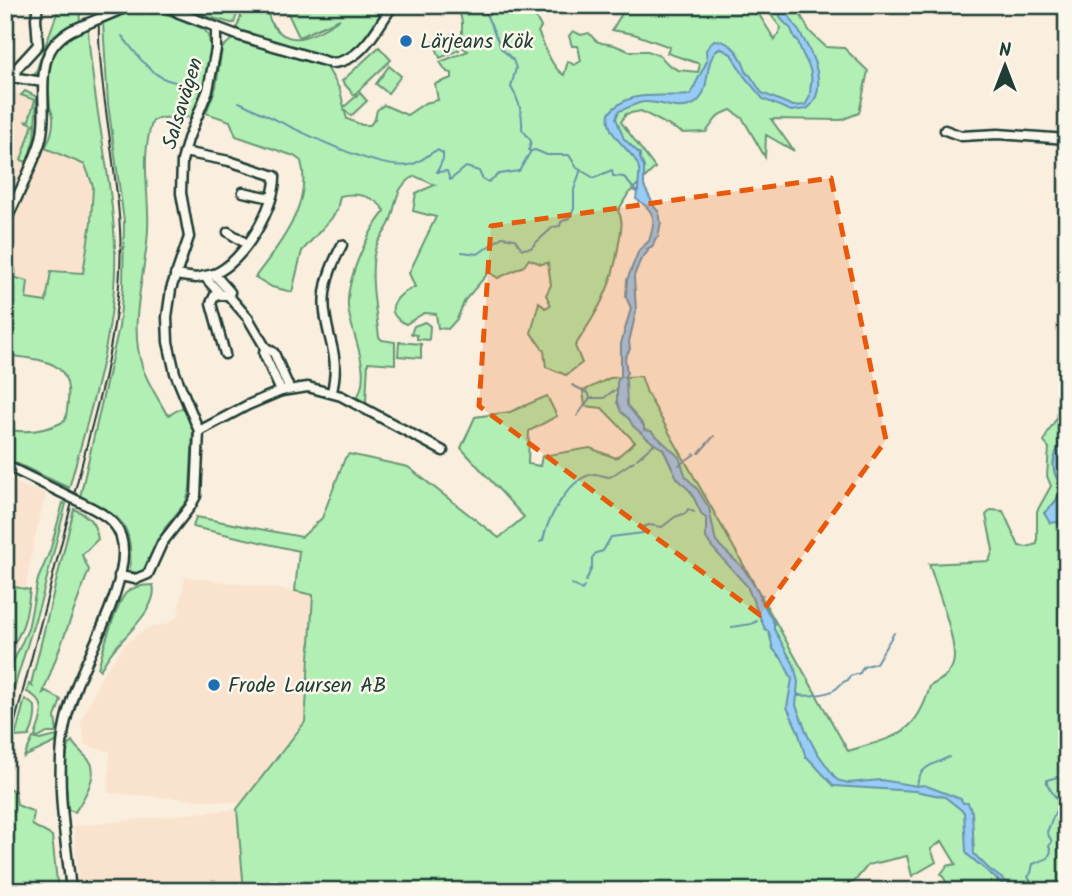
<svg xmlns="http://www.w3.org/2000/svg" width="1072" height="896" font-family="Kalam,sans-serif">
<rect width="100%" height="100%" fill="#faeede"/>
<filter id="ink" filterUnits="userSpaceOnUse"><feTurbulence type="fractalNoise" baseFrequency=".0143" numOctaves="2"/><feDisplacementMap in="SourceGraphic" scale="14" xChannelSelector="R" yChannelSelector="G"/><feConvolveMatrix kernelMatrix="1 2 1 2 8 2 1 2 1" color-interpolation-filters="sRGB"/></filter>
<g filter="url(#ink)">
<g fill="#f9e3ce">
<polygon points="5,89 37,99 32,143 85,165 93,186 91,222 83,273 47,302 25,299 16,278 15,268 5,266"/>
<polygon points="5,479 46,494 36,532 25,589 5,585"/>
<polygon points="185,577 295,591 313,595 305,722 241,803 108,793 110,752 85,745 81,722 101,676 125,644 147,628 168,624 178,616"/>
<polygon points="237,809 244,891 79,891 74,826"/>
</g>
<g fill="#b1efb5" stroke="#689674" stroke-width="2">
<path d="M60 5H79L80 23C64 29 51 35 45 52 41 61 43 72 34 77Z"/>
<polygon points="181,5 240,5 234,23 231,23 209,17"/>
<path d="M245 5H267C267 25 283 43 304 37 316 34 330 26 340 19L299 37 284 5H387L372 31 352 56 325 60 236 30Z"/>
<path d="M458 5H529L541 27 538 32C545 45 551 68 564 75L568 61 574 65 581 61 578 46H572L569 36 573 31 581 35 589 33 596 41 602 43 614 45 629 51H648L660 56 670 66 678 70 698 72 700 64 667 53 670 47 634 34 612 30 627 5H753L775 40 781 28 763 5H795L810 32 826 47 844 48 868 71 859 113 841 120 771 119 794 151 766 135 765 157 743 119 731 110 719 115 706 132 683 133 641 111 626 114 621 122 655 168 628 194 618 211C624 221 621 230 619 242 613 287 599 309 575 346L582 363 566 375 546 367 544 351 531 333 539 302 545 308 551 305 546 295 551 285 548 263 541 264 529 259 524 266 498 278 489 272 465 300 457 319 448 329 438 328 436 314 424 313 406 324C380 312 397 294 415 287L409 273 436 217 413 211 416 193 435 185 415 176C393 189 398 201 390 222 387 231 377 240 375 250 369 276 376 311 379 337L382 340 395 342V364L368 362 366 402 357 398C373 370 351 336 348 307 346 280 368 231 385 211 375 196 357 192 340 196L337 210 331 219 302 251 292 292 272 287 255 277C279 246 313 203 301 161L294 156 236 136 230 121 206 113 216 87 222 48 232 39 327 67 340 90 344 107 360 93 367 101 351 116 344 109 347 119 362 125H370L375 119 377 110 384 105 407 115 425 103 438 100 435 84 452 78V73L447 72 440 62 468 51 462 47V22Z"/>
<path d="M142 7 152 8 204 29C221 49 201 95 193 117L158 118 152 122C142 155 147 178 148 212 151 263 126 315 142 366 147 382 158 398 166 413L169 415 183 407 196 430 193 431 190 489 186 502 165 528 147 569 140 574 130 571C133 523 122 516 80 497L119 327 123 287 124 221 108 104 103 23Z"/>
<path d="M88 29C92 102 112 173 115 247 118 326 90 412 69 488L5 458V428C23 435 48 430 65 421 77 363 56 361 5 355V266L15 268 16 278 28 281 26 299 46 302 51 271 83 273 91 222 93 186 85 165 45 148C50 139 54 128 53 117 53 113 50 110 50 106 46 69 46 39 88 29Z"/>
<polygon points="452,34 459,50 440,58 434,42"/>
<polygon points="379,47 391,60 354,95 342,81"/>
<polygon points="389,66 401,76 388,93 376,84"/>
<polygon points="25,91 37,97 34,139 27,162 21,160 33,124 26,121 29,120 35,100 21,95"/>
<polygon points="425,322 430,326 429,340 417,339 417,335 411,334 414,326"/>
<polygon points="399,342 421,344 421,358 398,356"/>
<path d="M641 376 647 393 848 751C893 737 916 737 930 686 941 680 950 675 953 664 959 645 936 586 929 564L989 561 993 550 986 515 991 510 1003 511 1019 546 1027 547 1037 544V511L1051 486 1047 476 1049 448 1044 442C1048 426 1062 415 1067 399 1067 408 1068 418 1066 427 1062 450 1043 461 1061 485 1060 498 1054 504 1044 513L1048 519 1065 517 1067 513V891H953L941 874 947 866 956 864 942 841 931 849 936 862 912 876 907 856 868 865 855 881 837 891H244L237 809 305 722 313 595 295 591 299 551 193 527 196 517 302 537 322 518 345 458 349 454 408 467 499 538 524 517 461 448 475 417 510 412 547 396 557 416 529 431 528 464 540 466 542 456 590 448 616 458 635 442 602 408 585 406 583 391 610 378Z"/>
<polygon points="63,503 66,504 42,597 14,688 9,687 7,681 9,671 28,629 38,579 50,551"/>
<path d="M74 509C89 516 95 522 98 539L82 555 89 570 43 693 46 691 61 700 55 717 57 733H47L38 738 35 736C41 718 50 702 27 692L29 684 32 686 31 684Z"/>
<path d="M5 585 30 590C27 613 24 634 7 652L5 651Z"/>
<path d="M153 585C159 605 129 632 117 646 110 653 105 662 100 670L98 668C102 652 116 604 126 593 133 586 144 585 153 585Z"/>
<path d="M25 699 35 706C36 716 34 726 29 736L15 737Z"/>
<polygon points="57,736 56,742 24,757 33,738 40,740"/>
<path d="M72 741C76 749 86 755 91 763 98 777 82 801 75 812L68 810C67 793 61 753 72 741Z"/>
<polygon points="5,787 15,791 17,805 34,812 32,825 52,836 58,891 5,891"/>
</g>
<g fill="#98ccf6" stroke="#6893a8" stroke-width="2">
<path d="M777 5H783L786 9C789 18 796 26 800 33 813 54 830 90 807 109L791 111 763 99 744 76 731 54 720 48C701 59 714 95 692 105 676 112 662 101 645 102 637 102 627 109 619 111L616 118 624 139 640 154V158L644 167V186L655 208 659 212V219L661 222 658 237 655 239 653 246 647 249 648 251 640 261 634 276 636 312 629 342 630 349 625 358 627 373 624 377 626 381 627 405 644 426V430L651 431 679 457 686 477 698 490 709 508 716 542 744 569 760 595H762L760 598 774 623V629L794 665 798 682 797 693 800 696H797L796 705 808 736 816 751 837 780 848 783 881 780 917 786 924 785 961 799 963 803H968L972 812 974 854 989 869 1019 891H1011L968 855 966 851 964 812 945 797 915 791 834 786 808 758H806L798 731 787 707 792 679 782 659 773 649 769 632 765 629 747 586 711 546 706 538V518L702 515 691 492 677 478 663 449 653 443 633 426 629 419 621 412 617 402V382L621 376V344L631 308 626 297 627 280 639 250 649 241C656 220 656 211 636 199L637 193 634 190 638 191C638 184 640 174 639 169 637 152 604 138 609 113 631 88 660 98 690 95L707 61 706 50 714 40C734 41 742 57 747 74L750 75 762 93 793 106 805 105C811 97 810 92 811 83 814 66 800 56 798 40L795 39 791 29 781 19Z"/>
<path d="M1067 424V513L1058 522 1050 523 1044 513C1054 504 1060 499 1061 485 1044 461 1061 447 1067 424Z"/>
</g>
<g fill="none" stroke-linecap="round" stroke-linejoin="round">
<g stroke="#6893a8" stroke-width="2">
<path d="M486 5V14L501 48 513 60 516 68 511 87C519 100 523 114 522 129L531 141 529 150 530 152"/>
<path d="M122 36C136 53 152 79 175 82"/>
<path d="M239 102C274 118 373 172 409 165 419 164 428 154 437 150L443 153V159L437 172 447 171 450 180 466 167 479 171 482 178 488 182 499 174 519 171 531 151 535 150 547 155H569L577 168 594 178 612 170 613 176 624 177 634 189"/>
<path d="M462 252 478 254 502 237 515 239 522 249 531 248C538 240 545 235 553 227L560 226 561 222 569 218 574 209V190L581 169"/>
<polyline points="572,385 588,393 590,397"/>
<polyline points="590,398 604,398 613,391 617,391"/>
<polyline points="577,416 590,398"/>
<polyline points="699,453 714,436"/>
<polyline points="637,459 654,444"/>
<polyline points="679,465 695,454"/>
<polyline points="1058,522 1067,537"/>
<path d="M540 542 543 540C547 520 569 477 594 474 600 474 604 477 610 477L634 461"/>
<polyline points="586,581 592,567 592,558 596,553 603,551 611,537 643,533 643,527 649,525 662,527 675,517 686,513 688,509 694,512"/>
<polyline points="572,584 582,590 584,587"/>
<polyline points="732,627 751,624 757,621"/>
<polyline points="1066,657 1067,685 1060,689 1067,696"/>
<path d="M799 695C807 697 828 694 834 690 841 686 840 682 848 680L850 676 860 673 863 667 876 663 894 633"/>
<polyline points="1067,728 1065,740 1067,743"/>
<polyline points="1067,746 1067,750"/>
<path d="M917 785C920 765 934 765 949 757"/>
<polyline points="1018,891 1023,884 1026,886 1030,880 1028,877 1031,873 1033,864 1048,858 1051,851 1049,846 1052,842 1047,832 1059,803 1047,784 1047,780 1064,775 1067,758"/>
</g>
<g stroke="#1f3d34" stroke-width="13">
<g id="minor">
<path d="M167 5 179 13 240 36 331 63C362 62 377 28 393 5"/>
<polyline points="5,76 43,82"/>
<polyline points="15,78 17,68 38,45 36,18 38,5"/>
<polyline points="945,130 961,136 998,134 1067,139"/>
<path d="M184 152 229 161 275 176C276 206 243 263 214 274"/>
<polyline points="243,192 271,198"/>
<path d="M5 223C17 197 31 170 40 143 52 102 26 55 72 30"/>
<polyline points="228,232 247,244"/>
<polyline points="175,275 196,278 214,274 230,292 228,295 248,318 265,347"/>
<polyline points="205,277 221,295 228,295"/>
<polyline points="217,291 211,303 225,354"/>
<polyline points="281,391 264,354 265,347 274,353 289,388"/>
<path d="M332 392C340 353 329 347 325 312 322 288 331 266 342 245"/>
<polyline points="199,431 175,373 168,342 167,317 171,289 189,237 181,193 182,161 188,139 208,90 216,49 216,27"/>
<polyline points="5,465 58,491"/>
<polyline points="119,576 136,579 148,574 162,543 190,507 196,496 199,431 248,405 281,391 308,387 341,396 443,451"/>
<path d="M71 891C66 840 56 787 63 736 65 718 71 701 77 684 91 649 133 574 121 537 116 522 105 515 92 508"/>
</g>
</g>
<use href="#minor" stroke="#fbf7ec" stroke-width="8"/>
<path stroke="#1f3d34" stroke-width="2" d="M5 760 104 379C114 330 123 281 120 230 116 154 96 81 99 5"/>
<g stroke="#1f3d34" stroke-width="13" stroke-linecap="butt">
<g id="minor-bridge">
<polyline points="72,30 122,9"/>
<polyline points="58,491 92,508"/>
</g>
</g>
<use href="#minor-bridge" stroke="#fbf7ec" stroke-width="8"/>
</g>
</g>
<path fill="#e8590c" fill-opacity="0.2" stroke="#e8590c" stroke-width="5" stroke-dasharray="14 9" stroke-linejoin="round" d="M831 178 886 440 760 615 479 406 491 226Z"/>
<g fill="#1f6fb2" stroke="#fbf7ec" stroke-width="2.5">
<circle cx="406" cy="41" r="7"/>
<circle cx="214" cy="685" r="7"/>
</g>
<g text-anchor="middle" stroke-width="5" stroke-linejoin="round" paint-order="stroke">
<g font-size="21" fill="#1f3d34" stroke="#fbf7ec" text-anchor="start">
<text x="420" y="48">Lärjeans Kök</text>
<text x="228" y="692">Frode Laursen AB</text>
</g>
<g font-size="21" fill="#1f3d34" stroke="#fbf7ec">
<text transform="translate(182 103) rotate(-73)" y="7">Salsavägen</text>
</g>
</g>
<rect width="1072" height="896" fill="none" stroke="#fbf7ec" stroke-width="28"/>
<rect x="14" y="14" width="1044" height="868" fill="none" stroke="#1f3d34" stroke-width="2.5" filter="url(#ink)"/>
<g transform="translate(1005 66)" stroke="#fbf7ec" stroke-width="5" paint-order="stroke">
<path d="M0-5L12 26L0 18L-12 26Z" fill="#1f3d34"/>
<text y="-10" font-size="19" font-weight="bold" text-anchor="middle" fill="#1f3d34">N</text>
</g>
</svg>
